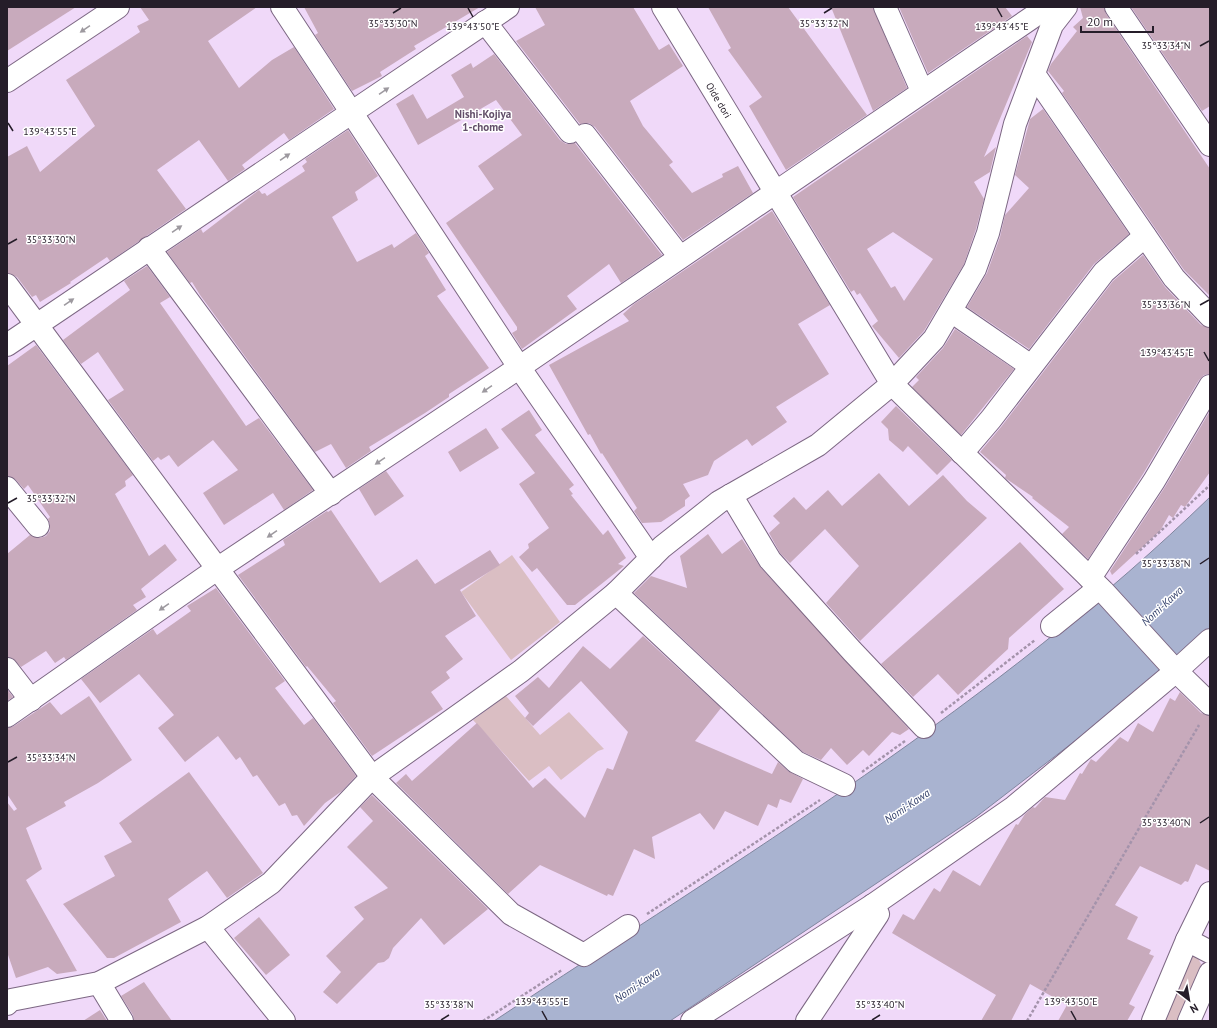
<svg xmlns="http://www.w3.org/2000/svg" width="1217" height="1028" font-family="'PT Sans',sans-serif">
<rect width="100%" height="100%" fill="#f0d9f9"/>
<g fill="#dabec3">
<polygon points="512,555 560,622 511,660 461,592"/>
<polygon points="506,696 540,735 569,712 604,749 598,751 561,780 549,766 529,781 473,720"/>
<polygon points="1191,956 1198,958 1201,964 1178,1021 1163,1021"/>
</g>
<path fill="#a9b3d0" stroke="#81869e" d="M1210 497V629L1097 724 976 817 670 1021H494C740 858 997 704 1210 497Z"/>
<g fill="#c8aabc" fill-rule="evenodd">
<polygon points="7,7 76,7 7,51"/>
<polygon points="140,7 257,7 208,41 239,88 272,60 294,47 334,109 289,140 284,133 242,165 245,169 228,181 199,140 157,170 186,209 110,261 107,257 70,282 71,283 40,302 36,295 32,297 17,277 7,273 7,157 27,146 40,172 95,126 66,80 140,32 137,26 149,20"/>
<polygon points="304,7 480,7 414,46 416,49 380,72 382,76 352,91 315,35 318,33"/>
<polygon points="535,7 633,7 659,50 669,44 683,66 630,101 643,126 673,162 669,165 692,193 723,177 722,174 738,166 753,193 683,240 595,127 589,123 580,124 516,41 545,25"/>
<polygon points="708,7 788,7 867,115 786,170 749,106 762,97 728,50 731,48"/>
<polygon points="831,7 873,7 907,88 873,111"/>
<polygon points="899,7 1005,7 1012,16 928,73"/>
<polygon points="1080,7 1104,7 1106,14 1210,169 1210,296 1184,270 1062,93 1064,91 1048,71 1051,64 1077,31 1073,27 1083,18"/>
<polygon points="1131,7 1210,7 1210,106 1202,111"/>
<path d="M1027 36 1032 42 984 157 996 147 990 172 974 182 984 199 976 229 964 264 924 331 899 358 872 326 878 321 860 293 857 295 854 290 851 292 793 197ZM893 232 933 259 904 301 895 286 891 288 867 249Z"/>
<polygon points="494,54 560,140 566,144 575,143 662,255 621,283 609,264 567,296 577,309 522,349 512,333 517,330 517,327 446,223 494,189 478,166 522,135 496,100 418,145 396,104 413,94 427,119 464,97 451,75 471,63 473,68"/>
<polygon points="1043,109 1129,234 1094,264 1029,349 967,307 987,273 1000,237 1005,215 1029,188 1015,175 1030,119"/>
<polygon points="348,130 378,176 355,192 358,200 332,217 357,262 392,244 394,248 416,233 429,253 425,256 446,290 437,296 489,368 449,394 449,397 425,413 369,447 371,451 346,468 331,444 315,452 200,295 192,282 190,283 167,252 201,229 203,233 259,190 262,194 265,193 267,196 305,171 302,166 307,162 305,159"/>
<polygon points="772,211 830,305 798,324 829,374 776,407 787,422 752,446 747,439 714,461 708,475 683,484 690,496 685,500 685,506 661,522 642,523 634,511 637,508 602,453 601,454 590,434 588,435 549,365 629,321 623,314 634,304"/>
<polygon points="1143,255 1165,287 1201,325 1210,328 1210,374 1204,375 1199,380 1143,474 1088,559 1062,534 1069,527 1032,498 1033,497 1005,478 1006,475 980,452 1001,427 1113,281"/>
<polygon points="147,266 170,297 160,303 246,426 259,418 313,490 284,510 273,493 224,525 203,493 238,470 213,440 178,467 169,455 161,460 158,457 153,461 108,400 124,390 98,352 81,364 63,340 130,290 124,281"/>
<polygon points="955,329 1014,369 961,435 912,387 919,380 916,377 943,348"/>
<polygon points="36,345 133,475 125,481 126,486 115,494 149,556 165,544 177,560 141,589 146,597 133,605 137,610 66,660 64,657 55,663 46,651 21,667 12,658 7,657 7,554 30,535 40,538 46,536 50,531 50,524 48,519 50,517 28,485 24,489 16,480 7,476 7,366"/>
<polygon points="896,406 952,460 937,475 908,446 903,452 889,440 888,429 881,422"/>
<polygon points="529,410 542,430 535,435 574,485 569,489 573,494 571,495 603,535 608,530 626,558 618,564 624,566 575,605 567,605 537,568 532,572 519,557 529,548 528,544 549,528 519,484 535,473 501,429"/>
<polygon points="1210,411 1210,472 1185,507 1181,505 1173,518 1169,515 1160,531 1112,575 1110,571 1165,487"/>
<polygon points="486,428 499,448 460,472 448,452"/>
<polygon points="386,471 404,496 375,516 359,489"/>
<polygon points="879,473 909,506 943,475 967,501 987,518 860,641 826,603 859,566 825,529 790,563 780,553 769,533 780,523 773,516 794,497 806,510 828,490 842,506"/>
<polygon points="331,510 380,583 417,559 435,584 490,550 500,565 460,590 476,616 445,636 463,659 446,672 450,678 431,692 443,709 372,756 333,703 336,701 307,666 306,667 238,575 285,545 283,540 327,511 328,512"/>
<polygon points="708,534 722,554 742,539 761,568 909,729 900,735 892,732 869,756 863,750 847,765 831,748 821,760 803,752 634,593 651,576 687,588 680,556"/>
<polygon points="1020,542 1064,589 1009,638 1008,649 958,695 938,674 913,697 881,664"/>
<polygon points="216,588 285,681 275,688 304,725 313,718 356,776 342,791 325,803 304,826 297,815 292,816 285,803 279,806 257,775 253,777 240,757 236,760 218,736 185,762 158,728 174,715 139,674 100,703 81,679 153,629 157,635 191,611 187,606"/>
<polygon points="643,636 721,708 695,741 772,774 778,762 788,771 803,779 791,803 780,799 777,808 768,804 758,826 725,811 714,830 700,813 652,837 655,859 634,849 613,896 608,894 607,896 540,865 508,894 396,783 406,774 412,781 477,723 533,788 545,778 585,818 607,768 613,770 628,732 581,681 533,726 525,718 529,713 515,696 538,677 549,688 583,646 610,669"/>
<polygon points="7,689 13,697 7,701"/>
<polygon points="1180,692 1201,713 1210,716 1210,871 1196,864 1188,882 1185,881 1181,885 1140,866 1115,905 1138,917 1127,939 1151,950 1149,954 1154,956 1129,1004 1135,1007 1127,1021 1058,1021 1067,1005 1030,984 1011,1021 981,1021 996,995 892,933 903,914 914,920 934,888 940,892 953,870 980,886 1016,824 1018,825 1025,814 1033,807 1035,808 1045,797 1065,800 1080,773 1082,774 1091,759 1096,762 1120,737 1128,742 1138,723 1153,732 1170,698 1175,701"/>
<polygon points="89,696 132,760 98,783 64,802 66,806 26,828 42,869 26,880 77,971 57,974 48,967 16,978 7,952 7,802 14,811 17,809 7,794 7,728 14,726 50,702 61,715"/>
<polygon points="189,772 263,873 227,898 207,871 168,899 181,922 114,958 107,958 63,904 115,876 104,856 132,842 119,823"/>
<polygon points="372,795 488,909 444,945 421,918 393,948 389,958 384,962 378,963 337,1004 323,992 341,972 326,956 364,919 354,907 388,888 347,847 373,821 360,807"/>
<polygon points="259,917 290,955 266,975 234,938"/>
<polygon points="144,982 156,999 172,1021 134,1021 133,1015 121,996"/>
<polygon points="100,1010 107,1021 83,1021"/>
</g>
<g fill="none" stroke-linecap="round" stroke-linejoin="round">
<g stroke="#7c6783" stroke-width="24">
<g id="minor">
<polyline points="282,7 519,367 651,558"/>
<polyline points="663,7 892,384 1103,591 1176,671 1210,704"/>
<polyline points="885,7 922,91"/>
<polyline points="1116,7 1210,145"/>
<polyline points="485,22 570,132"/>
<polyline points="1034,74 1174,278 1210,316"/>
<polyline points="7,81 118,7"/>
<polyline points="585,135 680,257"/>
<polyline points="149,248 331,494"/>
<polyline points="7,285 372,777 511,914 584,955 628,926"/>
<polyline points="951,311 1031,366"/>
<polyline points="7,345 508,7"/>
<polyline points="962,453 991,419 1104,272 1145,236"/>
<polyline points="7,488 38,526"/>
<polyline points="731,495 770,560 852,651 924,727"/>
<polyline points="1090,578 1154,481 1210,386"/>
<polyline points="616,593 796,762 844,785"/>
<polyline points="1052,626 1099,588"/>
<polyline points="7,669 31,700"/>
<polyline points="7,716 217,569 505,377 1040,12 1054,7"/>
<polyline points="208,927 284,1021"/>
<polyline points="1187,940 1210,952"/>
<polyline points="99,983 122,1021"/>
<polyline points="7,1004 11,1000 99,983 208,927 271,883 372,777 521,671 616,593 662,547 719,502 818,445 892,384 934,339 975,269 988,233 1015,124 1052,25 1066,7"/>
<polyline points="692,1021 873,905 1014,807 1176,671 1210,640"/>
<polyline points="807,1021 878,914 873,905"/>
<polyline points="1153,1021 1187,940 1210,893"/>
<polyline points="1189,1021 1210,973"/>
</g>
</g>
<g stroke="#a493ab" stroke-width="2.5" stroke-dasharray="3 2" stroke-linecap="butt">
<polyline points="1136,554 1210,485"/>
<polyline points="941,713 1035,640"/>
<polyline points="862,772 905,741"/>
<polyline points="647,914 820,800"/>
<polyline points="483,1021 562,970"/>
<polyline points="1027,1021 1199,725"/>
</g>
<use href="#minor" stroke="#fff" stroke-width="22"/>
</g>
<defs><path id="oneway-solid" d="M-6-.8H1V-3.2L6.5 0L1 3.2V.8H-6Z"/></defs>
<g fill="#9d999f">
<use href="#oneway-solid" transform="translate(85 29) rotate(146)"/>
<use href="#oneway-solid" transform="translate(384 91) rotate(-34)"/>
<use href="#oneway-solid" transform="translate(285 157) rotate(-34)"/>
<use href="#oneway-solid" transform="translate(177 229) rotate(-34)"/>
<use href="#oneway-solid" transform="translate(69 302) rotate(-34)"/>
<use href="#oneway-solid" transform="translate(487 389) rotate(146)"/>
<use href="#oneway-solid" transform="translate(380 461) rotate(146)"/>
<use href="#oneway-solid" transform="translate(272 534) rotate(146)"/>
<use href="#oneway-solid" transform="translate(164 607) rotate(145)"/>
</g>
<path fill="none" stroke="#251d29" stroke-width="1.5" d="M468 8 473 17M997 8 1002 17M393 13 401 8M824 13 832 8M1200 46 1209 41M8 123 13 131M8 244 17 239M1200 305 1209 300M1204 352 1209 361M8 503 17 498M1200 564 1209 558M8 762 17 757M1200 823 1209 817M542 1011 547 1020M1071 1011 1076 1020M441 1020 449 1015M872 1020 880 1015"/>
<g text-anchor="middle" stroke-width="3" stroke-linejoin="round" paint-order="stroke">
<g font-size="10" fill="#251d29" stroke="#fff">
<text transform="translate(719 100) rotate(59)" y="4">Oide dori</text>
</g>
<g font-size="11" font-weight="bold" fill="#624e69" stroke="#fff">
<text x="483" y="118">Nishi-Kojiya<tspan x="483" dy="13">1-chome</tspan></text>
</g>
<g font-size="11" font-style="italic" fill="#35426c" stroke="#fff">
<text transform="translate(1162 606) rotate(-43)" y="4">Nomi-Kawa</text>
<text transform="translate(907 806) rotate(-34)" y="4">Nomi-Kawa</text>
<text transform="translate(637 985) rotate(-34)" y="4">Nomi-Kawa</text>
</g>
</g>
<g font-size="10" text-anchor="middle" fill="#251d29" stroke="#fff" stroke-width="3" stroke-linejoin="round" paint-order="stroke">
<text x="393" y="27">35°33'30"N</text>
<text x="824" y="27">35°33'32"N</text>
<text x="473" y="30">139°43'50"E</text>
<text x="1002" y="30">139°43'45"E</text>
<text x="1166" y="49">35°33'34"N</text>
<text x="50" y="135">139°43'55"E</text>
<text x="51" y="243">35°33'30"N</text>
<text x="1166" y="308">35°33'36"N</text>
<text x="1167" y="356">139°43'45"E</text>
<text x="51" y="502">35°33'32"N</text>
<text x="1166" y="567">35°33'38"N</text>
<text x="51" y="761">35°33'34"N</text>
<text x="1166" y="826">35°33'40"N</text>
<text x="542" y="1005">139°43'55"E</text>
<text x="1071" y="1005">139°43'50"E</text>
<text x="449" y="1008">35°33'38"N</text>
<text x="880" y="1008">35°33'40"N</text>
</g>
<rect width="1217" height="1028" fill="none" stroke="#251d29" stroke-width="16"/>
<g transform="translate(1189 1000) rotate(149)" stroke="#ffffff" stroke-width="3" paint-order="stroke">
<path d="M0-3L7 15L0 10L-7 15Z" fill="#251d29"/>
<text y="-6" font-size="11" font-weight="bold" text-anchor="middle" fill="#251d29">N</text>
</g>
<path d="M1081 26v6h72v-6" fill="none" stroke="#251d29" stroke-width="2"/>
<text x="1087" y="26" font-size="12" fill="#251d29" stroke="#ffffff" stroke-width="3" paint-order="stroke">20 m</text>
</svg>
